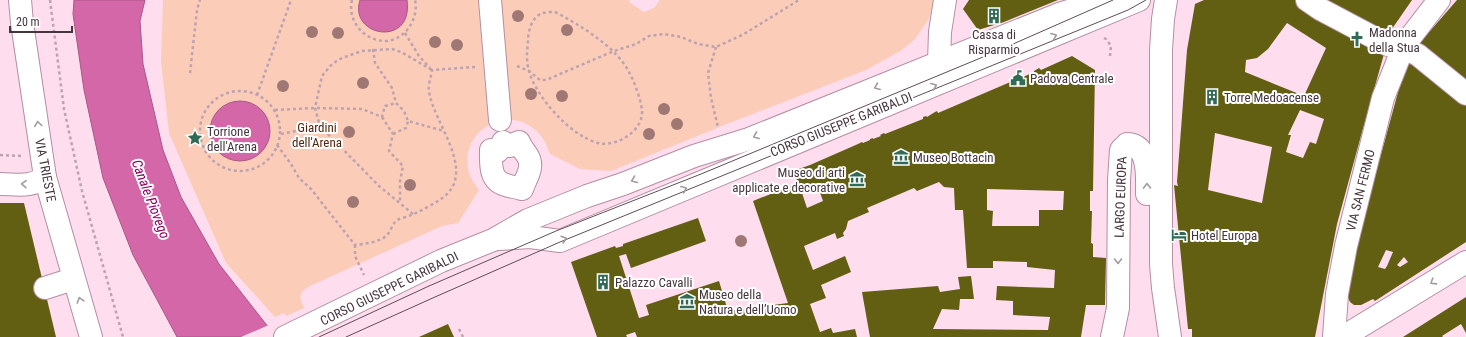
<svg xmlns="http://www.w3.org/2000/svg" width="1466" height="337" font-family="'Roboto Condensed',sans-serif">
<rect width="100%" height="100%" fill="#feddee"/>
<path fill="#fbcdb8" d="M163 0H630L629 2 644 12 654 8 660 0H934L929 19 915 39 902 50 866 70 727 124 611 171 580 169 550 154C547 147 545 140 540 135 514 102 461 127 468 168 469 177 474 183 479 190L458 223 442 226 310 286C298 293 299 296 304 308L286 316 284 313 275 317 226 263 169 133 161 61Z"/>
<g fill="#d467a7" stroke="#a95887">
<polygon points="74,0 145,0 140,21 143,64 163,150 181,197 219,264 276,337 177,337 133,255 103,178 84,90 73,14"/>
<path d="M360 0H407C414 48 348 37 360 0Z"/>
<circle cx="240" cy="131" r="30"/>
</g>
<polygon fill="#feddee" points="269,325 278,337 241,337"/>
<g fill="#625e12" fill-rule="evenodd">
<polygon points="969,0 1058,0 1004,22 978,30 963,9"/>
<path d="M1204 0H1295L1336 27 1384 54 1362 132 1337 224 1315 337H1192V329H1188L1174 185 1178 186 1177 182 1187 50 1195 4ZM1287 23 1326 48 1304 96 1245 72 1246 60 1257 58 1268 49ZM1300 110 1324 119 1316 144 1310 142 1303 158 1286 152 1291 135H1288ZM1215 133 1272 147 1262 203 1208 190Z"/>
<polygon points="1318,0 1412,0 1385,39"/>
<polygon points="1457,0 1466,0 1466,86 1417,46"/>
<path d="M1072 56 1095 70 1093 191H1090V211H1092L1091 243 1093 244V257L1106 258 1105 305H1086L1081 337H870L862 292 938 286 940 292 960 289 958 277 971 276 974 299H960L959 310 942 309 933 329 1048 330 1050 317 1013 315V301L996 300 997 286 1054 288 1055 270 1027 267V262L993 261V268H967L963 210H955L954 188 944 187 939 182 917 191 914 188 867 208 869 212 848 221 846 229 843 233 844 236 837 239 835 233 804 246 813 270 845 256 851 272 821 285 826 298 810 304 820 332 831 328 833 333 855 329 857 337H637L635 332 626 335 627 337H597L571 262 615 246 616 248 623 246V244L698 218 706 241 631 268 626 254 619 256 639 318 649 315 646 305 719 281 728 311 788 303 753 201 798 183 794 172 796 171V170L810 165 858 144 862 142 863 143 870 140V139L873 138V139L881 136 880 135 884 133 885 134 923 119V117L926 116 927 117 935 112 937 111 938 113 1015 80V79L1021 77V78L1034 72V71L1039 68 1041 70ZM818 187 823 201 807 208 802 193ZM987 189 1064 191 1063 210H1039V226H992L993 211 987 210Z"/>
<path d="M1406 63 1419 65 1450 88 1466 105V242L1375 301 1373 299 1361 305H1354L1350 302 1347 295 1356 246ZM1386 250 1393 252 1387 266 1385 269 1378 267ZM1404 257 1408 262 1400 267 1397 265Z"/>
<polygon points="0,203 24,203 56,337 0,337"/>
<polygon points="1466,297 1466,333 1461,324 1442,336 1443,337 1403,337"/>
<polygon points="448,324 454,337 419,337"/>
</g>
<g fill="none" stroke-linecap="round" stroke-linejoin="round">
<g stroke="#b48ea2" stroke-width="24">
<g id="minor">
<polyline points="20,0 22,23 45,177 91,337"/>
<polyline points="490,0 500,120"/>
<polyline points="1166,0 1163,19 1161,50 1161,264 1163,288 1170,337"/>
<polyline points="1307,0 1320,9 1388,45 1403,49"/>
<polyline points="1402,47 1418,55 1466,94"/>
<polyline points="1402,48 1439,0"/>
<polyline points="939,62 940,32 945,0"/>
<path d="M503 142 510 146 519 142C521 147 524 151 527 155 535 167 526 177 522 189 516 187 511 187 506 185 489 181 491 163 491 150L498 151Z"/>
<path d="M0 184C17 184 31 188 45 177"/>
<polyline points="499,239 530,237 560,241 1139,0"/>
<polyline points="45,288 73,279"/>
<polyline points="285,337 441,261 493,240 528,220 587,196 623,184 694,156 749,139 1062,13 1106,0"/>
<path d="M1112 337 1118 308 1119 180 1121 150 1127 144C1150 144 1147 178 1147 194"/>
<polyline points="1334,337 1337,294 1346,246 1383,98 1403,48"/>
<polyline points="1343,337 1466,262"/>
</g>
</g>
<g stroke="#bda2b0" stroke-width="2.5" stroke-dasharray="3 3" stroke-linecap="butt">
<polyline points="50,0 64,109 82,191 123,337"/>
<path d="M352 0C347 20 363 40 384 41 405 41 419 19 415 0"/>
<path d="M555 12C580 25 618 48 630 74 635 83 643 105 642 115 639 134 615 147 598 143 593 142 588 139 584 137 563 126 535 94 529 71 526 61 527 51 528 41 528 31 532 16 543 13 546 12 551 12 555 12Z"/>
<polyline points="405,33 419,56 430,68"/>
<polyline points="1104,38 1106,39 1111,46 1110,56"/>
<polyline points="716,47 708,73 711,98 718,127"/>
<polyline points="373,49 375,63 392,88 396,103 404,111 408,121 444,131"/>
<polyline points="517,66 529,71 540,80 546,80 614,51 636,44 649,36 664,34 681,37 698,44 716,47 744,34 799,0"/>
<polyline points="190,73 197,10 200,0"/>
<circle cx="240" cy="131" r="40"/>
<polyline points="257,95 291,0"/>
<polyline points="275,110 315,108 362,109 382,117 385,106 396,103"/>
<polyline points="382,117 393,134 389,151 403,166 400,181 400,203"/>
<polyline points="281,134 320,126"/>
<polyline points="393,134 406,128 408,121"/>
<path d="M277 145 291 164 299 178 311 189 355 245C364 244 381 242 387 235 391 231 392 224 397 220 401 218 407 217 411 215 419 212 440 201 446 195 475 168 433 122 429 91 428 85 431 77 432 70L475 67"/>
<polyline points="0,155 21,156"/>
<polyline points="413,214 379,186 320,126 315,108 322,76 332,64 342,58 362,51 392,49 401,52 432,70"/>
<polyline points="355,245 355,256 364,275"/>
<polyline points="459,329 463,337"/>
</g>
<use href="#minor" stroke="#fff" stroke-width="22"/>
<g stroke="#5f4d56" stroke-width="1">
<polyline points="319,337 429,286 556,231 701,174 995,52 1113,0"/>
<polyline points="346,337 435,297 560,242 1128,10 1146,0"/>
</g>
</g>
<g fill="#9f7873">
<circle cx="518" cy="16" r="6"/>
<circle cx="567" cy="30" r="6"/>
<circle cx="312" cy="32" r="6"/>
<circle cx="338" cy="33" r="6"/>
<circle cx="435" cy="42" r="6"/>
<circle cx="457" cy="45" r="6"/>
<circle cx="363" cy="83" r="6"/>
<circle cx="283" cy="86" r="6"/>
<circle cx="531" cy="94" r="6"/>
<circle cx="562" cy="96" r="6"/>
<circle cx="664" cy="109" r="6"/>
<circle cx="677" cy="124" r="6"/>
<circle cx="349" cy="132" r="6"/>
<circle cx="649" cy="134" r="6"/>
<circle cx="410" cy="185" r="6"/>
<circle cx="353" cy="202" r="6"/>
<circle cx="741" cy="241" r="6"/>
</g>
<defs><path id="oneway-chevron" d="M-2-3.5L2.5 0L-2 3.5" fill="none" stroke-width="1.6" stroke-linecap="round" stroke-linejoin="round"/></defs>
<g stroke="#a29a9e">
<use href="#oneway-chevron" transform="translate(1054 36) rotate(-22)"/>
<use href="#oneway-chevron" transform="translate(934 86) rotate(-22)"/>
<use href="#oneway-chevron" transform="translate(877 87) rotate(158)"/>
<use href="#oneway-chevron" transform="translate(38 124) rotate(-98)"/>
<use href="#oneway-chevron" transform="translate(756 136) rotate(158)"/>
<use href="#oneway-chevron" transform="translate(634 180) rotate(159)"/>
<use href="#oneway-chevron" transform="translate(24 184) rotate(-179)"/>
<use href="#oneway-chevron" transform="translate(1147 186) rotate(-91)"/>
<use href="#oneway-chevron" transform="translate(684 189) rotate(-23)"/>
<use href="#oneway-chevron" transform="translate(564 239) rotate(-17)"/>
<use href="#oneway-chevron" transform="translate(1118 261) rotate(90)"/>
<use href="#oneway-chevron" transform="translate(1433 282) rotate(148)"/>
<use href="#oneway-chevron" transform="translate(80 300) rotate(-107)"/>
</g>
<defs>
<g id="building-bare" transform="scale(1.2)"><path d="M-4-6H4V6H1V3H-1V6H-4ZM-2.5-4.3h1.7v1.8h-1.7ZM.8-4.3h1.7v1.8H.8ZM-2.5-1h1.7V.8h-1.7ZM.8-1h1.7V.8H.8Z" fill="#316b55" stroke="#fff" stroke-width="2.5" paint-order="stroke"/></g>
<g id="church-bare" transform="scale(1.2)"><path d="M-1.2-6h2.4v3.5h3.3v2.4h-3.3V6h-2.4V-.1h-3.3v-2.4h3.3Z" fill="#316b55" stroke="#fff" stroke-width="2.5" paint-order="stroke"/></g>
<g id="civic-bare" transform="scale(1.2)"><path d="M-.6-6.5H3V-4.5H.6V-3L4-1V1h2V6H-6V1h2V-1L-.6-3ZM-1.2 2.5V6h2.4V2.5Z" fill="#316b55" stroke="#fff" stroke-width="2.5" paint-order="stroke"/></g>
<g id="sight-bare" transform="scale(1.2)"><path d="M0-6L1.8-2.2L6-1.7L2.9 1.2L3.7 5.4L0 3.3L-3.7 5.4L-2.9 1.2L-6-1.7L-1.8-2.2Z" fill="#316b55" stroke="#fff" stroke-width="2.5" paint-order="stroke"/></g>
<g id="museum-bare" transform="scale(1.2)"><path d="M0-6L6-3V-2H-6V-3ZM-5-1h2V3h-2ZM-1-1h2V3h-2ZM3-1h2V3H3ZM-6 4H6V6H-6Z" fill="#316b55" stroke="#fff" stroke-width="2.5" paint-order="stroke"/></g>
<g id="hotel-bare" transform="scale(1.2)"><path d="M-6-4.5h1.5V1H6V5H4.5V3h-9V5H-6ZM-4 0a1.8 1.8 0 1 1 3.6 0ZM.5 0V-2.5h3Q6-2.5 6 0Z" fill="#316b55" stroke="#fff" stroke-width="2.5" paint-order="stroke"/></g>
</defs>
<g fill-rule="evenodd">
<use href="#building-bare" x="994" y="16"/>
<use href="#church-bare" x="1357" y="39"/>
<use href="#civic-bare" x="1018" y="78"/>
<use href="#building-bare" x="1212" y="97"/>
<use href="#sight-bare" x="195" y="138"/>
<use href="#museum-bare" x="901" y="157"/>
<use href="#museum-bare" x="857" y="179"/>
<use href="#hotel-bare" x="1179" y="235"/>
<use href="#building-bare" x="603" y="282"/>
<use href="#museum-bare" x="687" y="301"/>
</g>
<g text-anchor="middle" stroke-width="4" stroke-linejoin="round" paint-order="stroke">
<g font-size="13" fill="#45353d" stroke="#fff" text-anchor="start">
<text x="1369" y="37">Madonna<tspan x="1369" dy="15">della Stua</tspan></text>
<text x="994" y="39" text-anchor="middle">Cassa di<tspan x="994" dy="15">Risparmio</tspan></text>
<text x="1030" y="83">Padova Centrale</text>
<text x="1224" y="102">Torre Medoacense</text>
<text x="207" y="136">Torrione<tspan x="207" dy="15">dell'Arena</tspan></text>
<text x="913" y="162">Museo Bottacin</text>
<text x="845" y="177" text-anchor="end">Museo di arti<tspan x="845" dy="15">applicate e decorative</tspan></text>
<text x="1191" y="240">Hotel Europa</text>
<text x="615" y="287">Palazzo Cavalli</text>
<text x="699" y="299">Museo della<tspan x="699" dy="15">Natura e dell’Uomo</tspan></text>
</g>
<g font-size="13" fill="#45353d" stroke="#fff">
<text transform="translate(841 124) rotate(-22)" y="5">CORSO GIUSEPPE GARIBALDI</text>
<text transform="translate(46 170) rotate(79)" y="5">VIA TRIESTE</text>
<text transform="translate(1360 190) rotate(-76)" y="5">VIA SAN FERMO</text>
<text transform="translate(1120 197) rotate(-88)" y="5">LARGO EUROPA</text>
<text transform="translate(389 288) rotate(-26)" y="5">CORSO GIUSEPPE GARIBALDI</text>
</g>
<g font-size="13" fill="#51250e" stroke="#fff">
<text x="317" y="132">Giardini<tspan x="317" dy="15">dell'Arena</tspan></text>
</g>
<g font-size="14" font-style="italic" fill="#900066" stroke="#fff">
<text transform="translate(151 199) rotate(69)" y="5">Canale Piovego</text>
</g>
</g>
<path d="M10 26v6h62v-6" fill="none" stroke="#45353d" stroke-width="2"/>
<text x="16" y="26" font-size="12" fill="#45353d" stroke="#ffffff" stroke-width="3" paint-order="stroke">20 m</text>
</svg>
